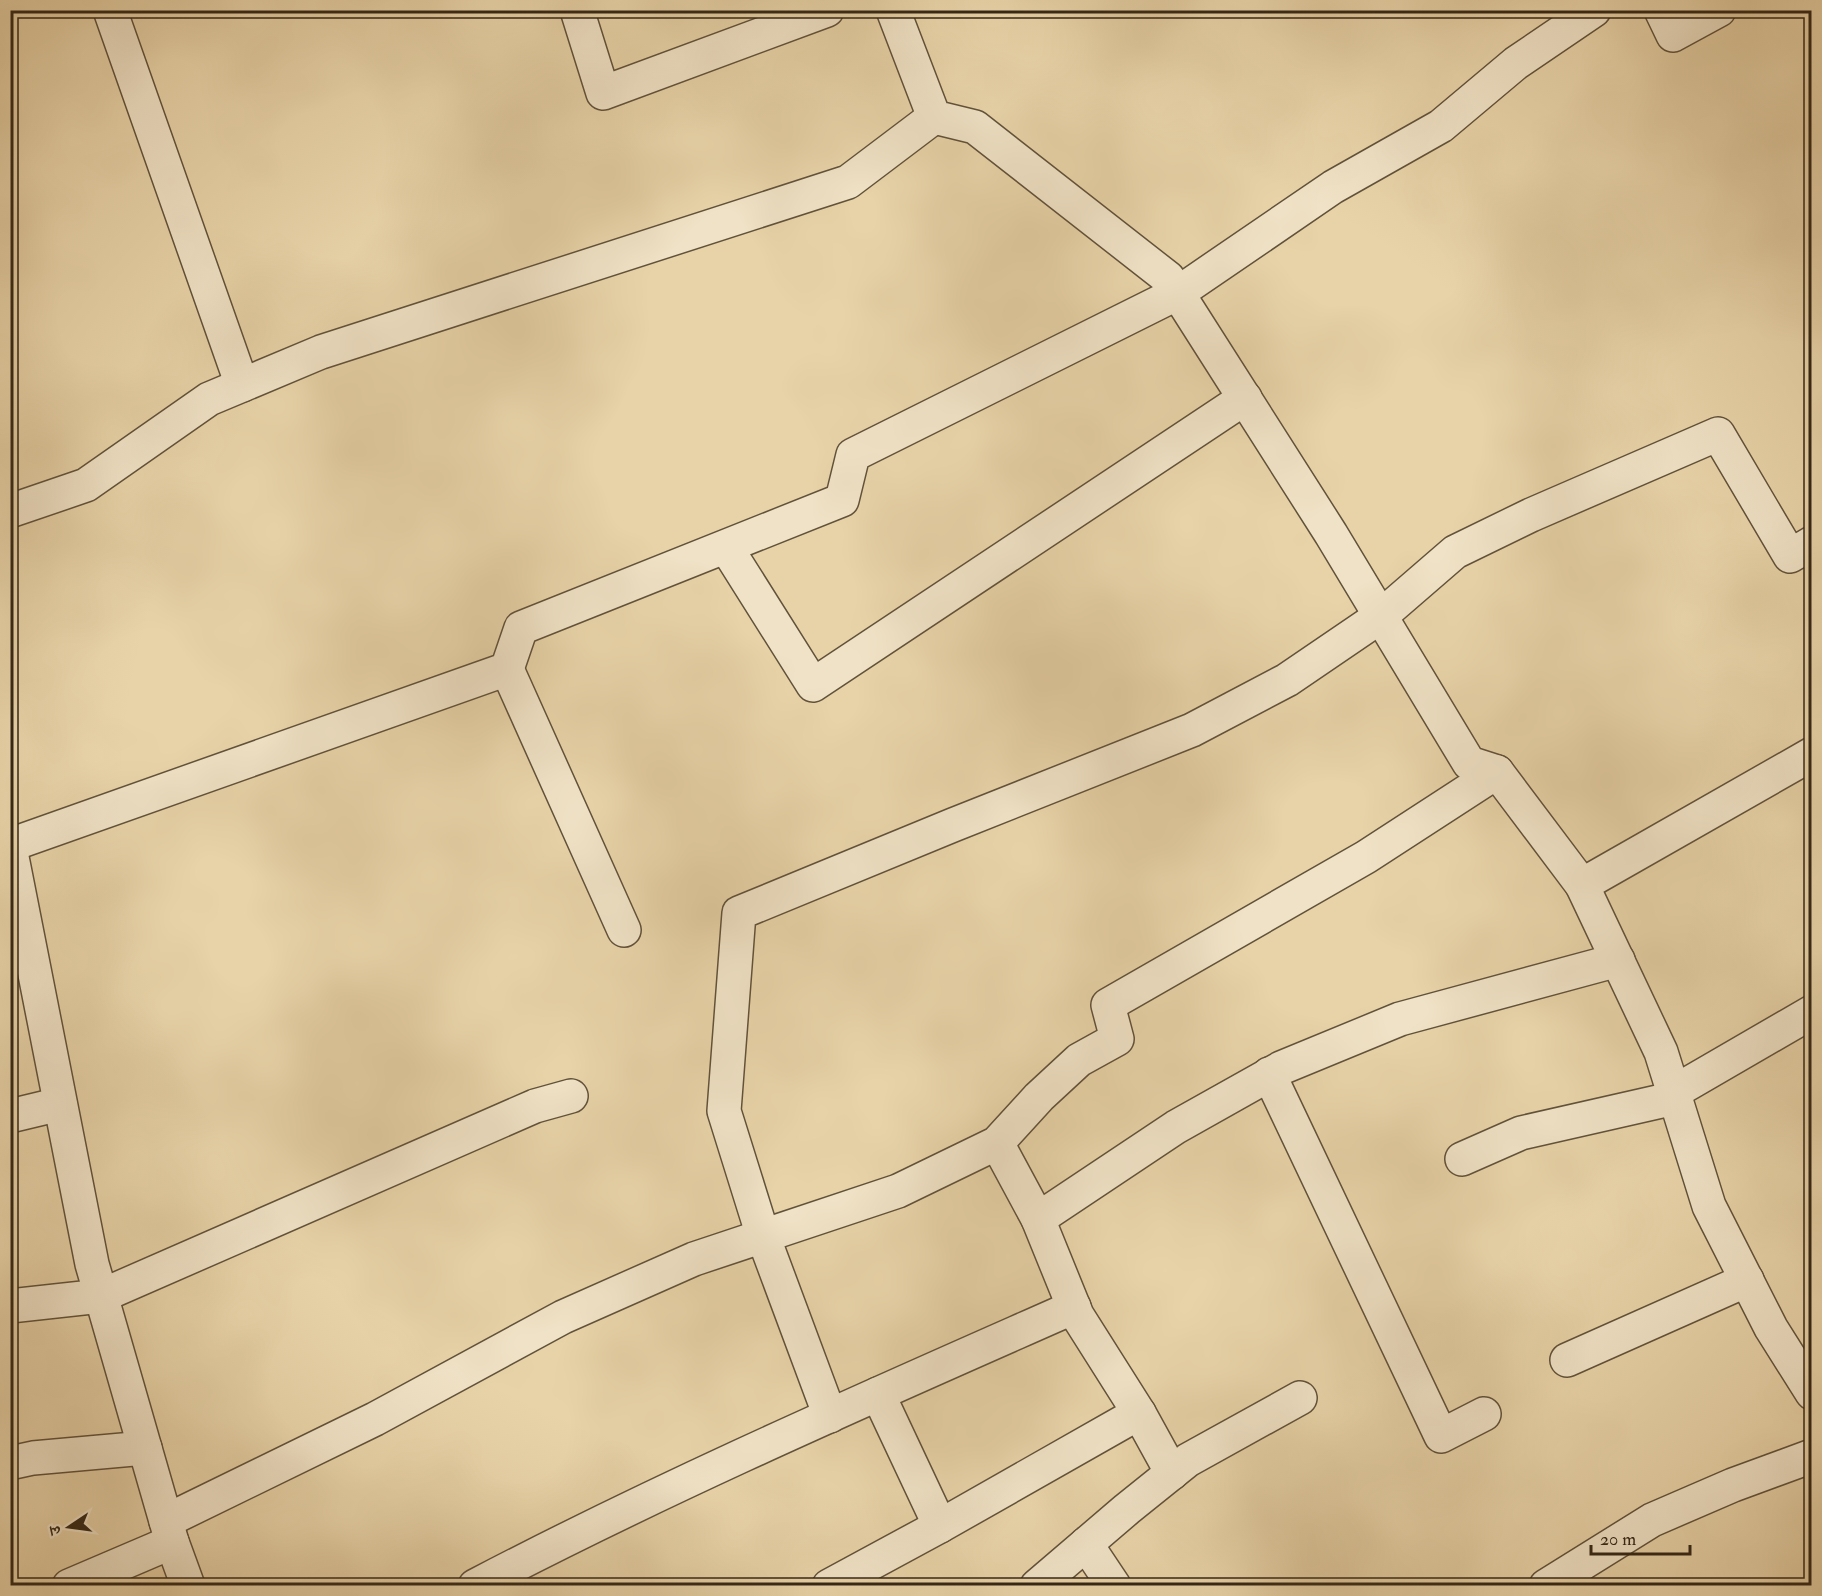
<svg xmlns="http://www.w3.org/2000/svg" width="1822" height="1596" font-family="'IM FELL Double Pica','Noto Serif Devanagari',serif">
<rect width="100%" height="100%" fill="#e8d3a8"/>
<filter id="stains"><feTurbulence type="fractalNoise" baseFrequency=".00333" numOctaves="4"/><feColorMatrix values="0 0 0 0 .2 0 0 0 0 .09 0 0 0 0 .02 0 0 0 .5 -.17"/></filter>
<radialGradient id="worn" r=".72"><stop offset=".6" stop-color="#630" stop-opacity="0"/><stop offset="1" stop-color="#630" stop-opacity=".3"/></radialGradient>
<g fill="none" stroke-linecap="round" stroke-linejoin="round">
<g stroke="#61523b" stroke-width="36">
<g id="minor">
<polyline points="110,10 242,385"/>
<polyline points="577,10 603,93 827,10"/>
<polyline points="893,10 934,117 975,127 1168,278 1331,534 1469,763 1497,772 1582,885 1661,1052 1709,1206 1771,1328 1812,1393"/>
<polyline points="1661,10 1673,35 1719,10"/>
<polyline points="10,511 86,485 209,399 321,352 848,182 934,117"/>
<polyline points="726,547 813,685 1245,398"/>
<polyline points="507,669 624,930"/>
<polyline points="10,845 507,669 521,628 842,500 853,455 1178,293 1333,187 1441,126 1516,63 1594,10"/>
<polyline points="10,847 92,1264 172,1542 188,1586"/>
<polyline points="1582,885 1812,754"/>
<polyline points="1269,1074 1441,1436 1484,1414"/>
<polyline points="1674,1092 1812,1012"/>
<polyline points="10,1116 60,1104"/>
<polyline points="997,1143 1038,1219 1077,1315 1139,1413 1172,1473"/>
<polyline points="1462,1159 1521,1133 1675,1098"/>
<polyline points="1038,1219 1176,1127 1281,1068 1400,1019 1618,960"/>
<polyline points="10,1306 101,1296 535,1106 571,1096"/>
<polyline points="1567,1360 1747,1280"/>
<polyline points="878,1394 940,1526"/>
<polyline points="830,1416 763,1236 724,1111 739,913 953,825 1192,730 1287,680 1381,616 1455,552 1531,515 1718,434 1790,556 1812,543"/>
<polyline points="10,1463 33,1458 145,1448"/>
<polyline points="166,1521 375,1419 563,1317 694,1259 898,1191 997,1143 1039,1097 1079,1060 1117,1039 1108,1005 1366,857 1497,772"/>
<polyline points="1086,1544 1114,1586"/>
<polyline points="69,1586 172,1542"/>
<path d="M475 1586C670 1484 873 1396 1074 1307"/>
<polyline points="829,1586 940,1526 1139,1413"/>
<polyline points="1037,1586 1127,1509 1188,1460 1300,1398"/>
<polyline points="1546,1586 1652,1520 1733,1485 1812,1456"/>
</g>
</g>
<use href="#minor" stroke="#f0e2c6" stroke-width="33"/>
</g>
<rect width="1822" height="1596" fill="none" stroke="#e8d3a8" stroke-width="36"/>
<rect x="12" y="12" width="1798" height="1572" fill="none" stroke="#342717" stroke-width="3"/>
<rect x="18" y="18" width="1786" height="1560" fill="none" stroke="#342717" stroke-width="1.5"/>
<g transform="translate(69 1527) rotate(257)" stroke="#f0e2c6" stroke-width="4.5" paint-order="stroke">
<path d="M0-4.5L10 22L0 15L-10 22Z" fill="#342717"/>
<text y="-9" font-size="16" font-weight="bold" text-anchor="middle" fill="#342717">उ</text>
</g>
<path d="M1591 1545v9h99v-9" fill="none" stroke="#342717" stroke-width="3"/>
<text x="1600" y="1545" font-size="18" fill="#342717" stroke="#f0e2c6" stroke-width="4.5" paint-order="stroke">20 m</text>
<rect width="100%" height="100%" filter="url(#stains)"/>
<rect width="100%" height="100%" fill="url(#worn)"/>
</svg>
